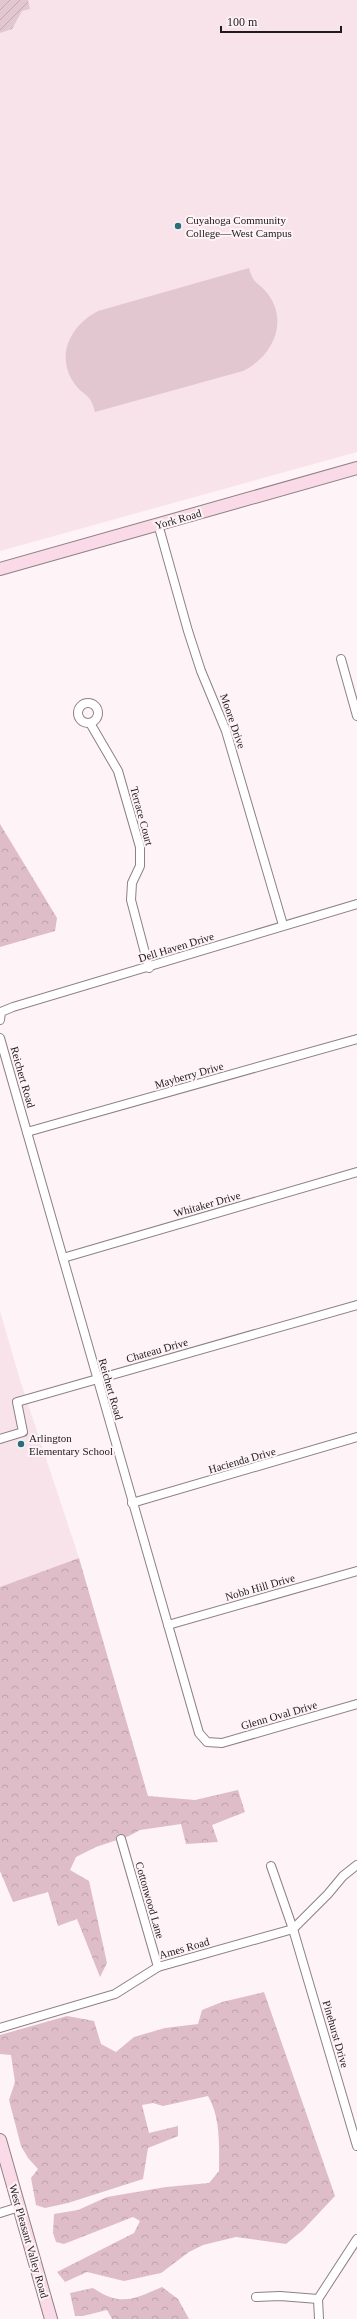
<svg xmlns="http://www.w3.org/2000/svg" width="357" height="2319" font-family="'Times New Roman',serif">
<defs>
<pattern id="forest-crowns" width="20" height="18" patternUnits="userSpaceOnUse"><rect width="20" height="18" fill="#debdc8"/><path d="M2 6a3 3 0 1 1 6 0M12 15a3 3 0 1 1 6 0" fill="none" stroke="#bea2ab"/></pattern>
<pattern id="garden-furrows" width="10" height="10" patternUnits="userSpaceOnUse"><rect width="10" height="10" fill="#e3c7d0"/><path d="M-1 1l2-2M0 10L10 0M9 11l2-2" fill="none" stroke="#c2aab2"/></pattern>
</defs>
<rect width="100%" height="100%" fill="#fef3f7"/>
<g fill="#f8e3ea">
<polygon points="0,0 357,0 357,452 0,551"/>
<polygon points="0,1311 20,1380 79,1558 0,1587"/>
</g>
<path fill="#e3c7d0" d="M249 268C254 286 258 281 268 294 289 323 272 357 243 371L95 412C90 392 84 397 74 383 55 355 71 325 98 311Z"/>
<g fill="url(#forest-crowns)">
<polygon points="0,824 57,918 55,931 0,947"/>
<polygon points="79,1558 148,1796 195,1800 238,1790 245,1812 212,1825 218,1842 186,1844 181,1824 140,1830 129,1836 96,1847 76,1857 70,1870 89,1881 107,1963 100,1977 77,1919 58,1926 48,1892 13,1902 0,1871 0,1587"/>
<path d="M264 1992 335 2196 303 2230 286 2244 236 2237 203 2245 189 2252 161 2273 124 2281 87 2272 65 2282 57 2272 134 2233 140 2221 133 2217 64 2244 56 2242 53 2233 54 2214 78 2210 107 2197 166 2187 209 2183 219 2171C219 2147 221 2118 208 2096L163 2106 153 2103 142 2105 149 2133 178 2126V2136L148 2148 143 2179 68 2203 45 2208 36 2205 31 2178 38 2169 28 2158 21 2146 9 2100 15 2082 11 2055 0 2054V2035L67 2016 94 2021 101 2044 116 2052 134 2037 165 2028 198 2024 202 2010 222 2002Z"/>
<path d="M162 2287 178 2299 189 2319H112L107 2310 83 2316H75L70 2293 93 2288C121 2307 134 2299 162 2287Z"/>
</g>
<polygon fill="url(#garden-furrows)" points="0,0 28,0 30,9 22,11 12,29 0,33"/>
<g fill="none" stroke-linecap="round" stroke-linejoin="round">
<g stroke="#8d8185" stroke-width="10">
<g id="street">
<polyline points="158,524 188,631 201,671 226,731 283,925"/>
<polyline points="341,659 357,716"/>
<circle cx="88" cy="713" r="10"/>
<polyline points="90,723 118,771 140,847 140,866 132,883 131,900 149,968"/>
<polyline points="0,1020 1,1012 13,1007 357,904"/>
<polyline points="0,1038 199,1733 207,1742 222,1743 357,1704"/>
<polyline points="27,1132 357,1039"/>
<polyline points="63,1258 357,1172"/>
<polyline points="0,1439 23,1432 17,1402 357,1305"/>
<polyline points="132,1503 357,1437"/>
<polyline points="168,1625 357,1571"/>
<polyline points="121,1839 158,1967"/>
<polyline points="271,1866 293,1929 357,2146"/>
<polyline points="0,2028 115,1994 158,1967 293,1929 328,1894 343,1876 357,1865"/>
<polyline points="0,2213 19,2207"/>
<polyline points="256,2297 280,2296 318,2299"/>
<polyline points="319,2319 318,2299 357,2239"/>
</g>
</g>
<g stroke="#8d8185" stroke-width="14">
<g id="secondary">
<polyline points="0,569 357,468"/>
<polyline points="0,2140 51,2319"/>
</g>
</g>
<use href="#street" stroke="#fff" stroke-width="8"/>
<use href="#secondary" stroke="#fadae7" stroke-width="12"/>
</g>
<g fill="#277079" stroke="#fef3f7" stroke-width="1.5">
<circle cx="178" cy="226" r="4"/>
<circle cx="21" cy="1444" r="4"/>
</g>
<g text-anchor="middle" stroke-width="4" stroke-linejoin="round" paint-order="stroke">
<g font-size="11" fill="#1f1b1c" stroke="#fef3f7" text-anchor="start">
<text x="186" y="224">Cuyahoga Community<tspan x="186" dy="13">College—West Campus</tspan></text>
<text x="29" y="1442">Arlington<tspan x="29" dy="13">Elementary School</tspan></text>
</g>
<g font-size="11" fill="#1f1b1c" stroke="#fef3f7">
<text transform="translate(178 519) rotate(-16)" y="4">York Road</text>
<text transform="translate(233 721) rotate(71)" y="4">Moore Drive</text>
<text transform="translate(142 816) rotate(75)" y="4">Terrace Court</text>
<text transform="translate(176 947) rotate(-17)" y="4">Dell Haven Drive</text>
<text transform="translate(189 1075) rotate(-16)" y="4">Mayberry Drive</text>
<text transform="translate(23 1077) rotate(74)" y="4">Reichert Road</text>
<text transform="translate(207 1204) rotate(-16)" y="4">Whitaker Drive</text>
<text transform="translate(157 1350) rotate(-16)" y="4">Chateau Drive</text>
<text transform="translate(111 1389) rotate(74)" y="4">Reichert Road</text>
<text transform="translate(242 1460) rotate(-16)" y="4">Hacienda Drive</text>
<text transform="translate(260 1587) rotate(-16)" y="4">Nobb Hill Drive</text>
<text transform="translate(279 1715) rotate(-16)" y="4">Glenn Oval Drive</text>
<text transform="translate(150 1900) rotate(74)" y="4">Cottonwood Lane</text>
<text transform="translate(184 1948) rotate(-16)" y="4">Ames Road</text>
<text transform="translate(336 2034) rotate(74)" y="4">Pinehurst Drive</text>
<text transform="translate(29 2241) rotate(74)" y="4">West Pleasant Valley Road</text>
</g>
</g>
<path d="M221 26v6h120v-6" fill="none" stroke="#1f1b1c" stroke-width="2"/>
<text x="227" y="26" font-size="12" fill="#1f1b1c" stroke="#fef3f7" stroke-width="3" paint-order="stroke">100 m</text>
</svg>
